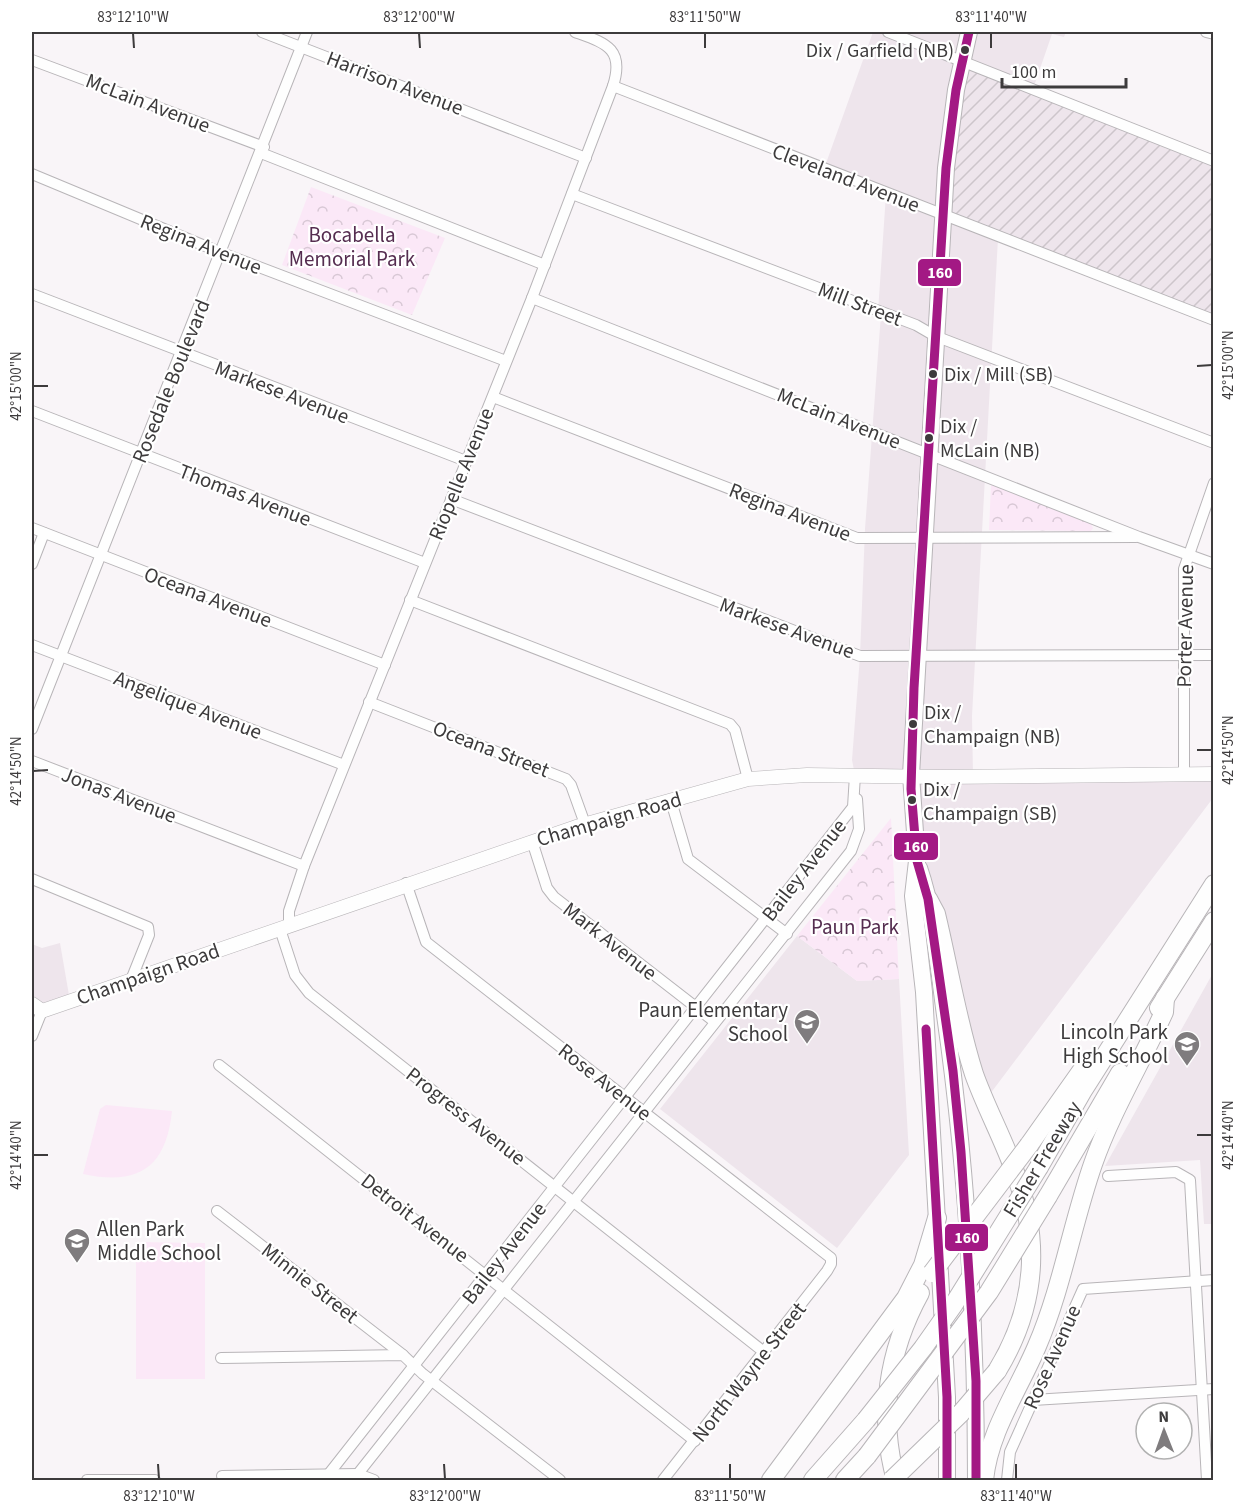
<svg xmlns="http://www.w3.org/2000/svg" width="1245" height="1512" font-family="'Source Sans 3',sans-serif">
<defs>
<pattern id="industrial-furrows" width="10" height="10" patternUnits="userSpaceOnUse" patternTransform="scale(1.5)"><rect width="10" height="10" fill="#eee5ec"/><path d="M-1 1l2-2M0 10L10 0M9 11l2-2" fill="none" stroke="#cdc5cb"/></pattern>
<pattern id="park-crowns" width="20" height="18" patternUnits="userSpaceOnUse" patternTransform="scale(1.5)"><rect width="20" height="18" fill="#fbe8f7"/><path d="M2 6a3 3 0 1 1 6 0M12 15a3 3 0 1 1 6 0" fill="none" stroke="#d8c8d5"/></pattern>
</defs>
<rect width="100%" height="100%" fill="#f9f5f8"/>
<g fill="#eee5ec">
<polygon points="873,32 1066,32 1064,37 1052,34 1033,89 998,238 972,716 973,776 1213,774 1213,798 990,1094 928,899 911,776 855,775 852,760 860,656 865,529 881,314 878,312 886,194 824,169"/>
<polygon points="797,936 857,981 899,979 909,1155 837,1248 660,1109"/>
<polygon points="60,943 70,1001 42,1011 32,1036 32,944 42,948"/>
<polygon points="1213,973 1214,1224 1204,1224 1200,1160 1105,1166"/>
</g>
<polygon fill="url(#industrial-furrows)" points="962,61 1213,161 1213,320 943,216"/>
<g fill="#fbe8f7">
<path d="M106 1105 172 1111C166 1168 138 1186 83 1174L100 1109Z"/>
<polygon points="136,1242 205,1243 205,1379 136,1379"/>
</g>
<g fill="url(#park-crowns)">
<polygon points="311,187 445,238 412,315 282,265"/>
<polygon points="991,485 1091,524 1093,528 1091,531 989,530"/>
<polygon points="891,818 899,979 857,981 797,936"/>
</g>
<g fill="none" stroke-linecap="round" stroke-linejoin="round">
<g stroke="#b8b5b8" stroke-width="12">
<g id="street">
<polyline points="262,32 586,158"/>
<polyline points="888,32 1214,161"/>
<polyline points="1206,32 1214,34"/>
<polyline points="32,60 264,147"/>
<polyline points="613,86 1214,320"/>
<polyline points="261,153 545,265"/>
<polyline points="32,174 222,253 506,361"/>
<polyline points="572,194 916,325 935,336 1214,443"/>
<polyline points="32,294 466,461"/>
<polyline points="532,298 1139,537 1214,564"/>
<polyline points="493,397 857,538 1136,537"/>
<polyline points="32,411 425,563"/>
<polyline points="451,499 860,656 1214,655"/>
<polyline points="32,528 385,665"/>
<polyline points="32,564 44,533"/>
<polyline points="410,600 730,724 735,730 748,779"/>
<polyline points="32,645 344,765"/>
<polyline points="369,702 566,779 571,785 585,824"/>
<polyline points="32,729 307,32"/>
<polyline points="32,761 304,866"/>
<polyline points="1184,774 1184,569 1214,483"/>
<polyline points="671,801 688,859 787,934"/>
<polyline points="532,841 547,888 554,897 715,1022"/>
<polyline points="32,879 148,927 149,935 131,980"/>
<polyline points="406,883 426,942 831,1258 831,1264 827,1271 663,1480"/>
<path d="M289 924V911L304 866 532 298 613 86C625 48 605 43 575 32"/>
<polyline points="280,929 295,975 309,993 764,1352"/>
<polyline points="32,1036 42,1011"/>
<polyline points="219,1065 695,1441"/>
<polyline points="1108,1176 1176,1172 1190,1180 1207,1480"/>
<polyline points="217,1211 403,1355"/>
<polyline points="221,1358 403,1355 423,1374 560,1480"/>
<polyline points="1033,1400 1214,1389"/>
<polyline points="222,1476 358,1474 374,1480"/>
<polyline points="87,1480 155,1480"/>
<polyline points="324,1480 853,807 855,775"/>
<polyline points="353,1480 851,851 859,829 857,799"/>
<polyline points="1007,1480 1010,1452 1083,1289 1214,1280"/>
</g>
</g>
<g stroke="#b8b5b8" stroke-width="15">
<polyline id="secondary" points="32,1004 42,1011 576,827 748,779 807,775 940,777 1214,774"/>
</g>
<g stroke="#b8b5b8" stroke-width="18">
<g id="primary">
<path d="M919 868C935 914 938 966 945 1015 967 1168 976 1325 976 1480"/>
<polyline points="947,1480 947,1397 924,992 913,896 917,861 911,775 946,168 956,90 969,32"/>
</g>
</g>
<g stroke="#b8b5b8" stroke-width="20">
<g id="highway">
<path d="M928 899 936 914C949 968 957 1021 974 1074 986 1108 1004 1140 1016 1175 1041 1243 1035 1309 997 1371"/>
<polyline points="1159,1008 1214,921"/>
<polyline points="1029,1145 1087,1063"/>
<polyline points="1039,1167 1082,1092 1214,884"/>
<polyline points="1048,1196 1120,1073"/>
<polyline points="771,1480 906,1298 923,1265 937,1218"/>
<polyline points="813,1480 866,1420"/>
<polyline points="845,1480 867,1456"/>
<path d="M896 1480C878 1416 888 1351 920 1293"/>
<path d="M984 1480C989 1431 1018 1391 1037 1346 1062 1288 1072 1224 1093 1164 1112 1110 1141 1063 1164 1012L1165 998"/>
</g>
</g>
<use href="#street" stroke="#fefefe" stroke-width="10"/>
<use href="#secondary" stroke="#fefefe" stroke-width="14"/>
<use href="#primary" stroke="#fefefe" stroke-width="16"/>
<use href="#highway" stroke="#fefefe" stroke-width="18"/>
<g stroke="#b8b5b8" stroke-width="20" stroke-linecap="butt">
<g id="highway-bridge">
<polyline points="932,1273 1029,1145"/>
<polyline points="866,1420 923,1348 954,1304 1039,1167"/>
<polyline points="867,1456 989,1292 1048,1196"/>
<polyline points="892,1480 961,1413 997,1371"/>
</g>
</g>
<use href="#highway-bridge" stroke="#fefefe" stroke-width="18"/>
<g stroke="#fff" stroke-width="14">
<g id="bus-1">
<polyline points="969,32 956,90 946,168 914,688 911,789 917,861 928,899 953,1071 961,1152 976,1381 976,1480"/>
<polyline points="926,1029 947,1397 947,1480"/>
</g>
</g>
<use href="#bus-1" stroke="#a31984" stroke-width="9"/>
</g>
<path fill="none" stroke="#3d3b3c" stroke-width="2" d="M133 33 134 48M419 33 420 48M705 33V48M991 33V48M1197 366 1212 365M33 386H48M1197 750H1212M33 771 48 770M1197 1135H1212M33 1155H48M158 1464 159 1479M444 1464 445 1479M730 1464V1479M1016 1464V1479"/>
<defs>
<g id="school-pin" transform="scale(1.35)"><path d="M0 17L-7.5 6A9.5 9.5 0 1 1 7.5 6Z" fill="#7f7c7e" stroke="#fff"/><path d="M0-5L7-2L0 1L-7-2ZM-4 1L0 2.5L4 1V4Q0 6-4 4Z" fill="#fff"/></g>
</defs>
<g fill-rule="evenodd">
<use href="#school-pin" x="807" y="1022"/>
<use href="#school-pin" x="1187" y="1044"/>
<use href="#school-pin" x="77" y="1241"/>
</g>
<g fill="#3d3b3c" stroke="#fff" stroke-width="2">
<circle cx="965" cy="50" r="5"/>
<circle cx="933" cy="374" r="5"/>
<circle cx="929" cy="438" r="5"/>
<circle cx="913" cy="724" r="5"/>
<circle cx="912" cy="800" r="5"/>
</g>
<g text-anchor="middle" stroke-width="4.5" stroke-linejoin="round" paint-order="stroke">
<g font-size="20" fill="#3d3b3c" stroke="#fff" text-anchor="start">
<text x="954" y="57" text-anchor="end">Dix / Garfield (NB)</text>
<text x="944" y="381">Dix / Mill (SB)</text>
<text x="940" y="433">Dix /<tspan x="940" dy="24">McLain (NB)</tspan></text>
<text x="924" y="719">Dix /<tspan x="924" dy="24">Champaign (NB)</tspan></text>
<text x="923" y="796">Dix /<tspan x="923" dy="24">Champaign (SB)</tspan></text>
</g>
<g font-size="21" fill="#3d3b3c" stroke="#fff">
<text transform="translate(395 83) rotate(21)" y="7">Harrison Avenue</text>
<text transform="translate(148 103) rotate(21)" y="7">McLain Avenue</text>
<text transform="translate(846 178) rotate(21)" y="7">Cleveland Avenue</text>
<text transform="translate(201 244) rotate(22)" y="7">Regina Avenue</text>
<text transform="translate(860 304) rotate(21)" y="7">Mill Street</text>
<text transform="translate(171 381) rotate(-68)" y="7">Rosedale Boulevard</text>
<text transform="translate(282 392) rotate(21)" y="7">Markese Avenue</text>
<text transform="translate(839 418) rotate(22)" y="7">McLain Avenue</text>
<text transform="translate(461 474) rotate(-68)" y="7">Riopelle Avenue</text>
<text transform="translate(245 495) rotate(21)" y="7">Thomas Avenue</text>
<text transform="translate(790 512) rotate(21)" y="7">Regina Avenue</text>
<text transform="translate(208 597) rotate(21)" y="7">Oceana Avenue</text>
<text transform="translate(1185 626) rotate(-89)" y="7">Porter Avenue</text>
<text transform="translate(787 628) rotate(20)" y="7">Markese Avenue</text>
<text transform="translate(188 705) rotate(21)" y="7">Angelique Avenue</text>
<text transform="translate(491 749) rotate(21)" y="7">Oceana Street</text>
<text transform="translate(119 795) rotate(21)" y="7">Jonas Avenue</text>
<text transform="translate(609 819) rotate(-16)" y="7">Champaign Road</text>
<text transform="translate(804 870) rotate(-52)" y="7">Bailey Avenue</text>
<text transform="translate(610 941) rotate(38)" y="7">Mark Avenue</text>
<text transform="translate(148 974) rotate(-19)" y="7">Champaign Road</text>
<text transform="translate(605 1082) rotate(38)" y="7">Rose Avenue</text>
<text transform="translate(466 1116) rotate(38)" y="7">Progress Avenue</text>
<text transform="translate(1042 1159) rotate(-59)" y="7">Fisher Freeway</text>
<text transform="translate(415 1218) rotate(38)" y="7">Detroit Avenue</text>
<text transform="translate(504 1253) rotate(-52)" y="7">Bailey Avenue</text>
<text transform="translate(310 1283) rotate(38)" y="7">Minnie Street</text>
<text transform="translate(1052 1357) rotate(-66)" y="7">Rose Avenue</text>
<text transform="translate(749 1372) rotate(-52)" y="7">North Wayne Street</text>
</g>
<g font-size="21" fill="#552d50" stroke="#fff">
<text x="352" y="242">Bocabella<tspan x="352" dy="24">Memorial Park</tspan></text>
<text x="855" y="934">Paun Park</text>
</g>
<g font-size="21" fill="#3d3b3c" stroke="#fff" text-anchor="end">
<text x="788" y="1017">Paun Elementary<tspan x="788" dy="24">School</tspan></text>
<text x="1168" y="1039">Lincoln Park<tspan x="1168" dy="24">High School</tspan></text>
<text x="97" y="1236" text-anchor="start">Allen Park<tspan x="97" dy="24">Middle School</tspan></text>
</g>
</g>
<g stroke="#fff" stroke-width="2">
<rect x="917" y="258" width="45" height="29" rx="6" fill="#a31984"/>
<rect x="893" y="832" width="46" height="29" rx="6" fill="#a31984"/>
<rect x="944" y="1223" width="45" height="29" rx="6" fill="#a31984"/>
</g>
<g font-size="16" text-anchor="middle" font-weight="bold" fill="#fff">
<text x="940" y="278">160</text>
<text x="916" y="852">160</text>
<text x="967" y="1243">160</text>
</g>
<rect width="1245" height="1512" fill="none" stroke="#ffffff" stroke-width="66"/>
<g transform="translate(1164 1431) rotate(359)"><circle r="28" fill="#ffffff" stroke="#b1b1b1" stroke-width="1.5"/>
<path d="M0-4.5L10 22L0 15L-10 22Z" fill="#7f7c7e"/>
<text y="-9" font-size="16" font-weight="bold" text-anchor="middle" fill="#3d3b3c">N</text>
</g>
<path d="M1002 78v9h124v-9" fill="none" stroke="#3d3b3c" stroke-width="3"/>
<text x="1011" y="78" font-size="18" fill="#3d3b3c" stroke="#ffffff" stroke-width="4.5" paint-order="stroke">100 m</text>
<rect x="33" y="33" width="1179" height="1446" fill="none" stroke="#3d3b3c" stroke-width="2"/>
<g font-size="15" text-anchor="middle" fill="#3d3b3c">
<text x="133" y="22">83°12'10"W</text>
<text x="419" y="22">83°12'00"W</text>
<text x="705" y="22">83°11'50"W</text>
<text x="991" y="22">83°11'40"W</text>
<text transform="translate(1228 365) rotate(-90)" y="5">42°15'00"N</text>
<text transform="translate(16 386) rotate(-90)" y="5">42°15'00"N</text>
<text transform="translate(1228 750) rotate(-90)" y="5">42°14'50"N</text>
<text transform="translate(16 771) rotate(-90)" y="5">42°14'50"N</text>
<text transform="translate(1228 1135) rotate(-90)" y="5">42°14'40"N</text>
<text transform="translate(16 1155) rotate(-90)" y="5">42°14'40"N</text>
<text x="159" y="1501">83°12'10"W</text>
<text x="445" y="1501">83°12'00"W</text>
<text x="730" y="1501">83°11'50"W</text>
<text x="1016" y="1501">83°11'40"W</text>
</g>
</svg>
